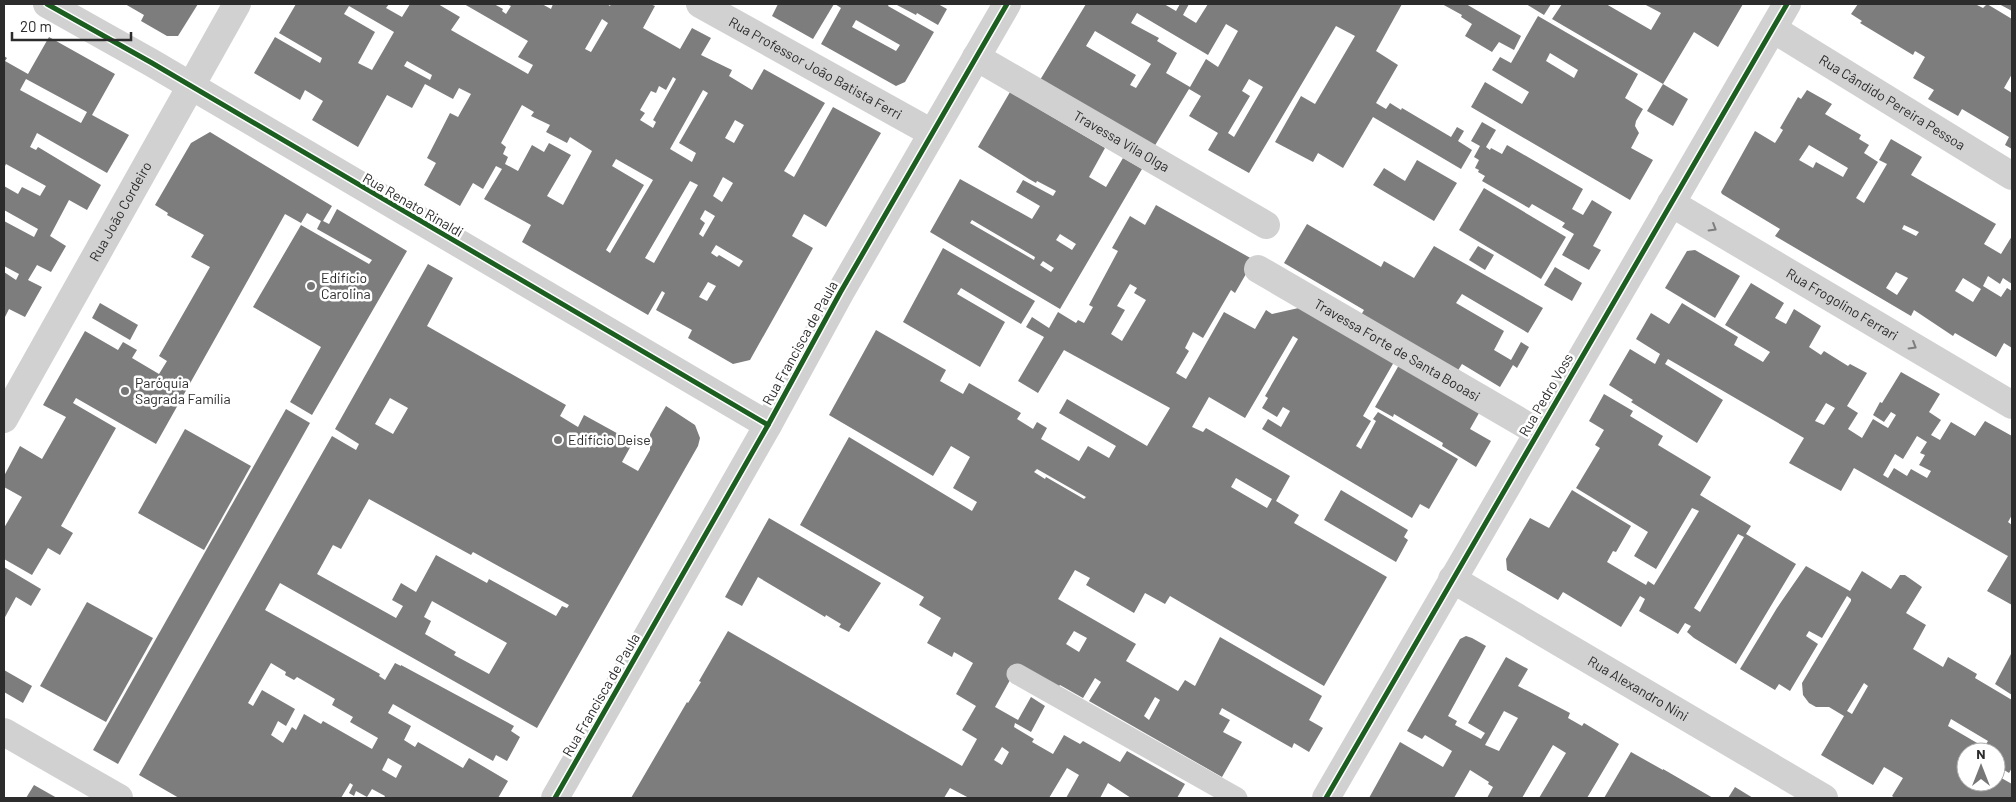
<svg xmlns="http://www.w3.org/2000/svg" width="2016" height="802" font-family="Barlow,sans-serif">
<rect width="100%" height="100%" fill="#fff"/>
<g fill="#7d7d7d" fill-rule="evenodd">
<polygon points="125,4 198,4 178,36 167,36 141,21 144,15"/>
<path d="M296 4H389L386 8 402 17 410 4H438L460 17 451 30 528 74 533 65 518 57 528 41 464 4H494L503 9 502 11 506 14 511 6 506 4H542L551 9 553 4H607L610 6 611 4H650L655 6 643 28 680 49 692 28 711 38 701 55 732 70 729 76 752 90 764 69 825 103 784 171 794 177 833 107 881 133 826 227 804 214 792 236 813 248 750 360 733 364 688 338 692 330 656 310 665 293 662 291 648 315 522 242 531 225 484 199 502 169 496 166 483 189 473 183 460 206 424 185 436 163 427 158 450 113 458 117 471 94 459 88 453 99 425 84 412 108 387 95 358 147 312 120 323 101 305 90 300 100 254 73 275 37 320 63 322 58 279 33ZM349 6 394 32 372 70 358 63 375 32 344 14ZM602 19 608 23 591 52 585 49ZM407 61 432 75 430 80 404 66ZM673 77 676 79 653 120 656 122 653 128 640 120 645 113 640 110 651 91 656 93 659 86 666 90ZM703 90 708 93 679 143 696 153 692 162 670 149ZM522 105 534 112 531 116 550 125 546 132 567 143 570 137 592 151 563 205 547 196 571 155 549 143 544 152 532 145 518 171 505 164 508 157 503 154 506 147 501 143ZM735 120 744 125 734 143 725 138ZM616 159 653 180 610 253 606 250 644 185 612 166ZM723 177 733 183 722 202 713 196ZM690 181 698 185 654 263 645 258ZM705 210 715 216 703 237 699 234 705 223 700 219ZM716 245 743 261 739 267 719 255 717 257 711 253ZM708 282 716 286 707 301 699 297Z"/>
<polygon points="778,4 834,4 813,39 772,16"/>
<path d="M835 4H889L888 6 934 32 905 82 896 86 821 44 841 8ZM856 20 900 45 896 51 852 27Z"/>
<polygon points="895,4 938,4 947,9 938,25 917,13 916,15"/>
<path d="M1086 4H1164L1176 11 1180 4H1189L1183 15 1196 23 1208 4H1402L1376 51 1398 65 1376 103 1386 109 1390 103 1401 110 1402 108 1451 137 1457 127 1464 131 1458 141 1472 150 1461 169 1373 117 1343 168 1318 153 1313 162 1275 142 1301 96 1315 104 1355 36 1336 26 1249 173 1208 150 1218 133 1189 116 1201 96 1189 89 1154 147 1040 80ZM1137 13 1208 55 1226 24 1238 31 1218 67 1206 59 1190 87 1166 73 1177 53 1157 41 1159 38 1131 23ZM1095 31 1151 64 1136 88 1130 85 1136 75 1086 46ZM1249 79 1263 87 1234 137 1228 133 1250 96 1242 91Z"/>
<polygon points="1442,4 1466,4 1521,36 1514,50 1499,42 1492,52 1465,36 1472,24 1461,17 1462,15"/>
<polygon points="1526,4 1551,4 1544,15"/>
<polygon points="1562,4 1606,4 1651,30 1661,13 1644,4 1743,4 1718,47 1694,32 1663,84 1552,19"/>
<polygon points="1858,4 1975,4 1983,8 1987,4 2012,19 2012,74 2004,88 2012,93 2012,149 2005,145 2009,137 1994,128 1962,109 1958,116 1928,99 1934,90 1913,78 1925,57 1915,51 1913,55 1860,23 1862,21 1851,14"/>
<polygon points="1999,4 2012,4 2012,11"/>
<path d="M1538 16 1638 74 1625 98 1643 109 1636 121 1635 126 1639 133 1631 148 1653 160 1630 200 1471 107 1485 82 1522 104 1529 92 1492 70 1500 57 1511 63ZM1550 53 1578 70 1574 78 1546 61Z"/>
<path d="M49 37 115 74 92 115 129 135 107 173 37 133 30 147 36 150 38 147 101 185 87 210 69 200 50 236 66 246 51 272 37 265 28 280 42 287 25 317 9 309 4 319V272L16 280 19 274 4 266V221L34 237 38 229 4 210V186L18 194 22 187 40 196 46 186 6 164 4 168V56L7 58 5 61 28 74ZM26 79 87 112 81 123 20 90Z"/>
<polygon points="1663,84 1688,99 1673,126 1647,111"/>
<path d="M1807 90 1832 104 1825 114 1861 135 1859 139 1869 145 1864 153 1878 162 1856 198 1864 203 1887 164 1879 160 1891 139 1922 157 1911 175 1996 224 1984 244 2001 254 2012 236V284L2003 278 2000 284 1988 276 1983 286 2001 297 2007 288 2012 291V348L2004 343 1996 357 1955 333 1953 336 1914 310 1911 316 1775 236 1780 229 1722 194 1721 192 1755 131 1775 143 1783 130 1780 128 1798 97 1801 99ZM1809 145 1848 168 1843 177 1816 162 1813 168 1799 160ZM1904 225 1919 232 1916 236 1902 229ZM1896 272 1908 278 1897 295 1886 288ZM1963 278 1981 289 1973 302 1955 291Z"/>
<path d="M1010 92 1105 148 1089 177 1106 187 1123 158 1142 169 1060 309 930 232 960 179 1032 219 1040 206 1016 192 1023 180 1053 196 1056 191 1037 181 1036 183 1029 179 978 147ZM972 220 1035 257 1034 260 970 223ZM1060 234 1076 244 1072 250 1056 240ZM1043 261 1054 268 1051 272 1040 265Z"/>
<polygon points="1482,122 1496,130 1486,147 1490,150 1491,148 1502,154 1507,145 1583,189 1572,209 1583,215 1592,200 1612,212 1593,246 1601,250 1589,270 1562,255 1574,234 1562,227 1565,223 1532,204 1529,208 1482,181 1485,176 1478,172 1479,170 1475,168 1479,160 1474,157 1480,146 1471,141"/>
<polygon points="210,132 332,206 323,221 329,224 337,209 407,251 312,415 290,402 321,347 253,307 301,225 369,264 372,260 317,229 321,221 307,213 301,223 285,214 156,444 76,398 73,403 116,428 61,526 73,533 60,555 48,548 32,575 4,559 4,528 22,497 4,487 4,476 20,446 42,459 66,417 43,405 85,331 118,350 123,342 137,350 132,358 159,374 167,361 159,356 210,267 191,257 204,235 167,215 168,213 155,205 191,143"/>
<polygon points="1417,160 1457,183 1434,221 1373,185 1384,168 1405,181"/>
<polygon points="1484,188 1566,237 1541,279 1459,230"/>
<path d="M1156 205 1254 260 1235 293 1231 290 1203 338 1193 332 1185 348 1189 351 1176 373 1186 379 1224 312 1255 329 1266 310 1272 314 1303 307 1394 362 1363 416 1371 421 1356 446 1361 449 1376 421 1373 419 1378 412 1458 459 1429 509 1420 504 1412 518 1262 429 1268 419 1281 427 1290 411 1283 407 1277 417 1262 408 1268 398 1265 396 1298 339 1293 336 1245 418 1209 397 1192 427 1203 432 1206 428 1290 476 1276 501 1299 515 1294 523 1387 577 1324 686 1170 596 1165 604 1145 593 1134 613 1086 585 1090 578 1075 570 1058 599 1136 644 1126 661 1178 691 1185 680 1195 686 1220 637 1322 696 1309 720 1323 728 1309 752 1294 743 1292 748 1222 708 1219 714 1230 720 1223 732 1242 742 1222 777 1089 701 1101 682 1095 678 1083 698 1060 685 1058 687 1019 664 995 707 1018 720 1031 697 1045 706 1031 732 1015 723 1014 727 1034 739 1032 742 1053 754 1064 735 1080 744 1083 741 1120 762 1127 751 1185 784 1177 798H1131L1108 783 1100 798H1066L1079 775 1067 768 1049 798H969L950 788 944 798H631L687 702 688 703 701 682 699 681 728 631 962 766 977 739 962 730 976 706 956 694 973 663 954 652 952 657 927 643 941 618 919 605 924 597 800 525 849 437 972 511 977 502 953 488 970 457 951 446 933 476 829 415 876 330 946 370 940 381 963 394 969 383 1021 413 1017 419 1033 429 1037 422 1047 428 1041 439 1079 461 1088 446 1109 458 1116 446 1059 413 1067 399 1147 446 1170 408 1064 350 1038 393 1018 381 1044 337 1026 327 1032 317 1049 328 1058 312 1076 323 1078 320 1084 323 1093 307 1089 305 1118 251 1112 248 1130 216 1145 225ZM1130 284 1137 288 1134 293 1146 300 1122 341 1111 334 1125 310 1117 306ZM1037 469 1086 497 1084 499 1046 477 1045 479 1034 472ZM1236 478 1272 499 1267 508 1231 487ZM1074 631 1087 638 1079 652 1066 644ZM1155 697 1160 700 1149 720 1144 716ZM1002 747 1009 752 1002 765 994 760Z"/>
<polygon points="1307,224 1381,267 1384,261 1414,278 1434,246 1543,308 1528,333 1462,294 1456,303 1504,331 1494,350 1511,360 1521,342 1529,347 1517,368 1513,365 1500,387 1462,364 1457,372 1361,315 1364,310 1284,263"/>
<polygon points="1478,246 1494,255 1485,270 1469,260"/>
<polygon points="943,248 1035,301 1021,324 961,288 957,294 1005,322 980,367 903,322"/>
<polygon points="1695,250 1740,276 1715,318 1665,288 1687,251"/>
<path d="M428 264 453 278 427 326 566 405 560 416 578 427 584 415 633 442 622 462 638 471 650 450V434L666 406 695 425 700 438 698 446 537 728 280 583 265 610 380 674 379 676 385 680 395 663 401 666V665L514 726 511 731 520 737 507 761 496 755 493 761 393 704 388 713 411 726 404 740 415 747 418 742 463 768 469 758 508 781 498 798H384L385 796 372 789 367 797 356 791 354 796 349 793 353 785 350 783 341 798H179L139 775 332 436 356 450 359 444 335 429ZM390 398 408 408 393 434 375 424ZM369 499 471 555 473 552 569 605 567 608 562 606 556 616 489 579 487 583 436 555 416 592 401 583 392 600 403 606 396 618 317 574 333 545 341 549ZM432 601 507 643 489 674 454 655 456 652 425 634 431 621 424 617ZM271 663 286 672 285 675 294 680 297 677 335 699 332 705 353 717 350 722 378 738 372 749 323 721 321 724 304 714 296 730 292 727 283 743 271 735 278 721 286 726 295 709 262 690 253 706 248 703ZM388 758 402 766 396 778 382 770Z"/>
<polygon points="1555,267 1582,283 1572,301 1544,285"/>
<path d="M1751 283 1784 303 1775 318 1786 324 1794 309 1821 326 1809 347 1821 355 1824 351 1848 366 1850 364 1867 373 1847 406 1858 413 1848 429 1862 438 1873 419 1888 428 1896 415 1891 412 1884 422 1873 415 1880 402 1882 403 1901 372 1940 394 1929 412 1941 420 1931 435 1940 440 1951 422 1975 436 1985 421 2012 436V515L2008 522 2012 525V605L1987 591 2008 556 2006 555 1854 468 1841 491 1789 463 1804 438 1668 359 1665 364 1723 400 1697 443 1631 402 1633 400 1609 385 1630 349 1655 364 1660 354 1636 339 1651 313 1669 324 1682 303 1738 337 1734 345 1763 362 1770 352 1725 325ZM1826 403 1835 408 1824 425 1815 421ZM1917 436 1927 442 1920 453 1925 455 1919 465 1931 471 1927 478 1911 469 1907 476 1894 468 1888 478 1883 475 1895 454 1903 459Z"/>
<polygon points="100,303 138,325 130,340 92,318"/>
<polygon points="1399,365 1479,413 1470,429 1491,441 1476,467 1442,446 1443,443 1394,414 1393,417 1375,407"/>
<path d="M1604 394 1633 411 1630 416 1663 436 1658 445 1711 477 1700 495 1751 526 1746 534 1796 564 1736 664 1694 638 1687 632 1691 626 1685 623 1678 634 1639 611 1645 599 1640 596 1621 627 1563 592 1558 600 1507 570 1506 559 1530 518 1549 528 1572 490 1631 526 1616 552 1613 551 1607 562 1646 585 1648 581 1654 585 1699 511 1692 508 1656 569 1634 556 1648 532 1576 488 1600 448 1595 445 1604 430 1589 421ZM1738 534 1744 537 1700 612 1694 608Z"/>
<polygon points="286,409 310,423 118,764 93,750"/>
<polygon points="185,429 251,466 204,550 138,513"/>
<polygon points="1341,490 1408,530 1404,537 1408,540 1396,562 1324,520"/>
<polygon points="769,518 881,583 849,632 839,627 841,624 826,615 825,617 758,577 742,606 725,597"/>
<path d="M1806 566 1850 591 1862 571 1891 589 1900 575H1905L1922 587 1906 613 1926 625 1913 649 1943 667 1948 657 1977 674 1975 678 2012 700V768L2009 773 1996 765V752H1966V782H1996V775L2012 784V798H1895L1892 796 1903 778 1884 767 1873 785 1821 755 1844 716 1829 707H1816L1809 703 1803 695 1802 683 1851 601V599L1847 596 1822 638 1809 631 1806 636 1818 644 1790 691 1779 684 1775 690 1740 669 1777 608ZM1864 683 1868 686 1852 714 1847 711ZM1951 719 1988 741 1984 747 1948 726Z"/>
<polygon points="4,567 41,589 31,606 16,597 4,619"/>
<polygon points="87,602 153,638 106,722 40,686"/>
<path d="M1466 636 1472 638 1486 646 1448 716 1457 721 1455 725 1481 739 1485 733 1468 723 1506 657 1528 669 1518 686 1570 713 1568 718 1582 726 1584 723 1619 744 1587 798H1539L1566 753 1553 745 1522 798H1487L1493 787 1488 784 1489 782 1470 770 1454 798H1369L1400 742 1443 767 1452 751 1425 735 1422 739 1407 731 1460 639ZM1504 711 1518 718 1499 751 1485 745Z"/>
<polygon points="2012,652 2012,695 1995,684"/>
<polygon points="4,670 32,686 23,703 4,692"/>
<polygon points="1631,752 1663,770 1663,769 1713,798 1604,798"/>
<polygon points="34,785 57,798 26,798"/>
<polygon points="1735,787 1753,798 1728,798"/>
</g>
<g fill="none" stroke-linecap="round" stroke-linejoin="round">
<polyline stroke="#d1d1d1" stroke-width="21" points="1017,674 1237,798"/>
<g stroke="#d1d1d1" stroke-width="28">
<polyline points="47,4 152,63 768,425"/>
<path id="s1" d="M700 4 932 133"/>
<path id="s2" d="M1773 29 2012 176"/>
<path id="s3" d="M976 57 1266 225"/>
<path id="s4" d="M1671 203 2012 405"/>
<path id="s5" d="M1258 269 1538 432"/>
<path id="s6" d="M4 419 237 4"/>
<path id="s7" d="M1452 579 1824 798"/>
<polyline points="4,732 119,798"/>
<polyline points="555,798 768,425 840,293 1007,4"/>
<polyline points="1326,798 1787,4"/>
</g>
<g stroke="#fff" stroke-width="8">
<g id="cycleway">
<polyline points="47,4 152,63 768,425"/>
<polyline points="555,798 768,425 840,293 1007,4"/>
<polyline points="1326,798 1787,4"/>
</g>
</g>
<use href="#cycleway" stroke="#1b5e20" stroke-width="5"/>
</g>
<defs><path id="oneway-chevron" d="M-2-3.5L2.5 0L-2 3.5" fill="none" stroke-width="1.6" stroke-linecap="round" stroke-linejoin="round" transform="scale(1.25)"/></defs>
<g stroke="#7e7e7e">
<use href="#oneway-chevron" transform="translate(1713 228) rotate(31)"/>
<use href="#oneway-chevron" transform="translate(1913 346) rotate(31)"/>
</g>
<g fill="#767676" stroke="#fff" stroke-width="2">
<circle cx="311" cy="286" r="5"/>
<circle cx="125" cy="391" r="5"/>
<circle cx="558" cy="440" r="5"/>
</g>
<g text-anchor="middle" stroke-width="5" stroke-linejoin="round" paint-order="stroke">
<g font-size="14" fill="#2c2c2c" stroke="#fff">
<text dy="5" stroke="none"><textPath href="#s1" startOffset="132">Rua Professor João Batista Ferri</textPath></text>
<text dy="5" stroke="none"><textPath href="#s2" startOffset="140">Rua Cândido Pereira Pessoa</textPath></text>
<text dy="5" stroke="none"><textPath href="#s3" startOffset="168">Travessa Vila Olga</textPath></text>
<text transform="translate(413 205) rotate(30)" y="5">Rua Renato Rinaldi</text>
<text dy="5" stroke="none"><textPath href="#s6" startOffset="238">Rua João Cordeiro</textPath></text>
<text dy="5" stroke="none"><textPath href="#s4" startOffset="199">Rua Frogolino Ferrari</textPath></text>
<text transform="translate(800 343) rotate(-61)" y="5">Rua Francisca de Paula</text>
<text dy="5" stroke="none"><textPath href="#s5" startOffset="161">Travessa Forte de Santa Booasi</textPath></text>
<text transform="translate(1546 395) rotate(-60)" y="5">Rua Pedro Voss</text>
<text dy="5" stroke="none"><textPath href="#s7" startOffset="216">Rua Alexandro Nini</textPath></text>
<text transform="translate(601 695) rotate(-60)" y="5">Rua Francisca de Paula</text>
</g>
<g font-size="14" fill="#2c2c2c" stroke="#fff" text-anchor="start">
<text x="321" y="283">Edifício<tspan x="321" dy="16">Carolina</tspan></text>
<text x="135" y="388">Paróquia<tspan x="135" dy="16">Sagrada Família</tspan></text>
<text x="568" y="445">Edifício Deise</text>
</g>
</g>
<rect width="2016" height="802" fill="none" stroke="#2c2c2c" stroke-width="10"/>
<g transform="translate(1981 767)"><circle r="24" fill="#ffffff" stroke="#ababab"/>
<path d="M0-4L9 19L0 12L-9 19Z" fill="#767676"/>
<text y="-8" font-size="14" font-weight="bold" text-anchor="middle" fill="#2c2c2c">N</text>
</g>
<path d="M12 32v8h119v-8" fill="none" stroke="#2c2c2c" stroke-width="2.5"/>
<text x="20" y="32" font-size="15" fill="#2c2c2c" stroke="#ffffff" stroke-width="4" paint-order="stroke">20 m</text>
</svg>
